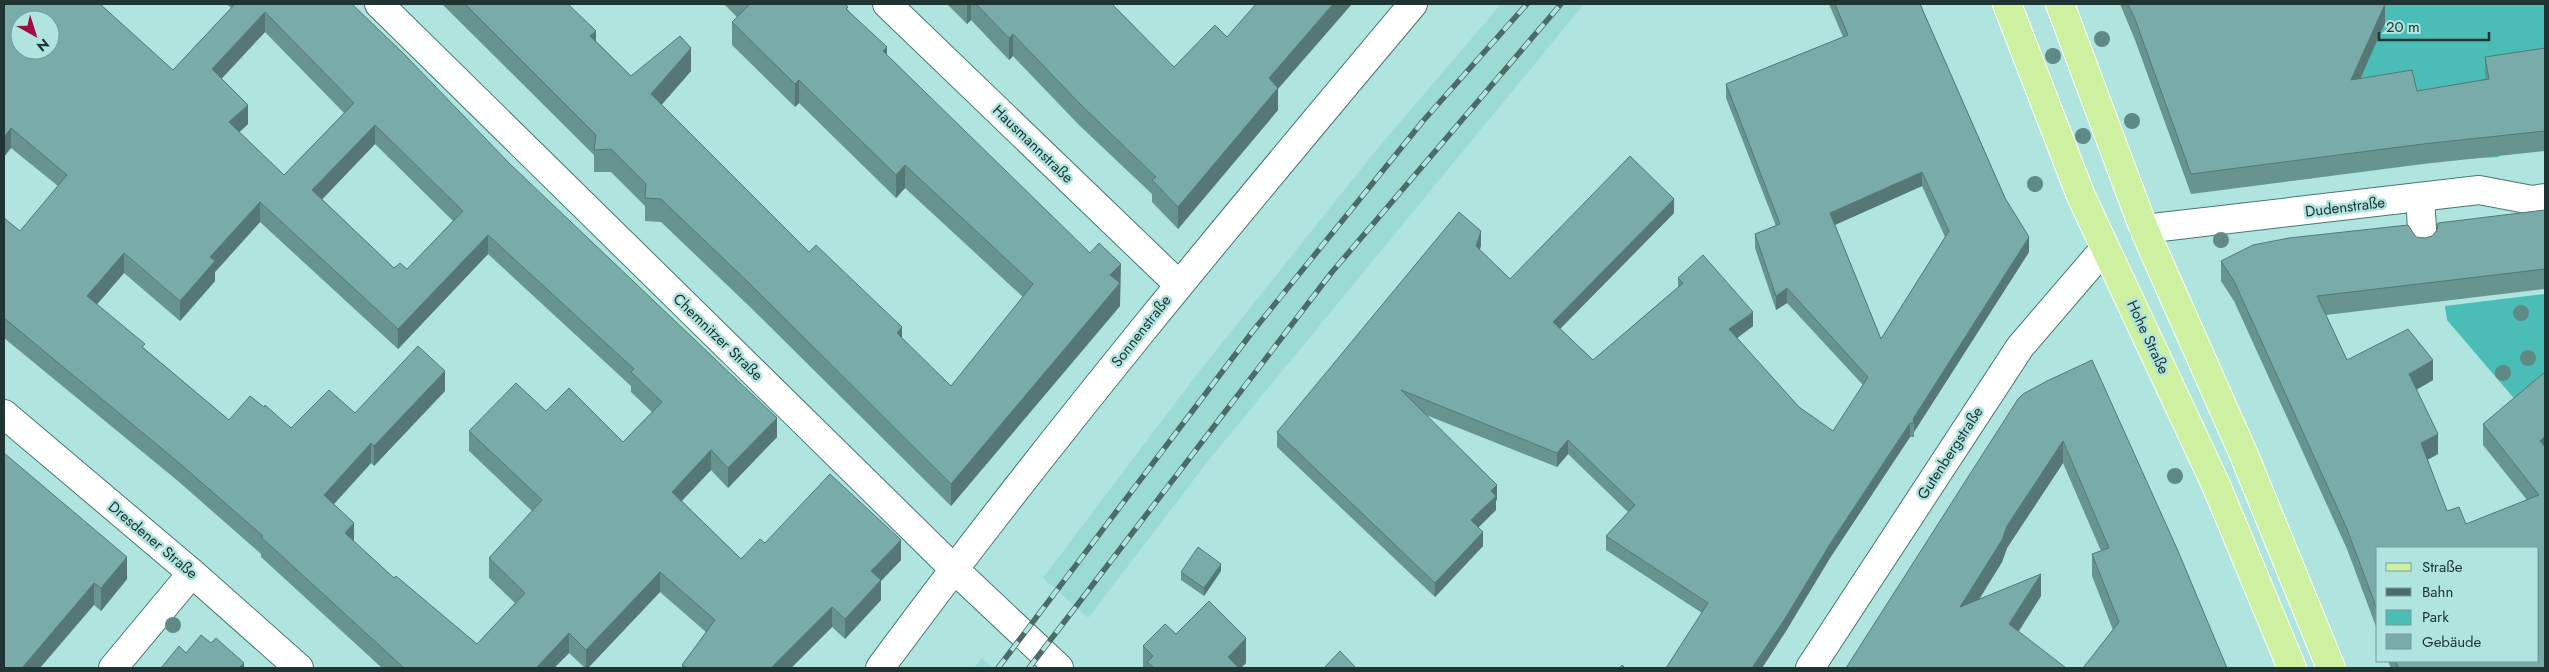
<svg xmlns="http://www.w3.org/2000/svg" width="2549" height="672" font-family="Jost,sans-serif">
<rect width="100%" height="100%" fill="#afe4df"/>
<g fill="#9bdad5">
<polygon points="1501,4 1584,4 1208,461 1089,617 1087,617 1043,578 1198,373 1373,154"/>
<polygon points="982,658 985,661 994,668 974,668"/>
</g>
<g fill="#49bdb6">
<polygon points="2380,4 2545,4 2545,69 2485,77 2499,157 2462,159 2346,110 2385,23 2373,10"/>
<polygon points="2545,294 2545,392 2524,410 2447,320 2445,306"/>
</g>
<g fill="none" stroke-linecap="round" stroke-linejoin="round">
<g stroke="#467874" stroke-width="30">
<g id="minor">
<polyline points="379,4 954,569 1059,668"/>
<polyline points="887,4 1178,284"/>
<polyline points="2420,198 2423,243"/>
<polyline points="2144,229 2479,190 2532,200 2545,198"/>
<polyline points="4,414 192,573 299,668"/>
<polyline points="113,668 192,573"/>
<path d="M880 668C1049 439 1230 222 1413 4"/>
<polyline points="1810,668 2020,347 2105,248"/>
</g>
</g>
<g stroke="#fff" stroke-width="30">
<g id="major">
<polyline points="2007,4 2081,196 2216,485 2292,668"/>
<polyline points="2060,4 2144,229 2244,455 2331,668"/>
</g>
</g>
<use href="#minor" stroke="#fff" stroke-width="28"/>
<use href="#major" stroke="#cdf1a1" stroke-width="28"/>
<g stroke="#4c6b68" stroke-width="5.5">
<g id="rail">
<polyline points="998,668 1253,331 1423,121 1527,4"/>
<polyline points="1029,668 1332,272 1561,4"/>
</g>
</g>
<use href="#rail" stroke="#afe4df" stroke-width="4" stroke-dasharray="11" stroke-linecap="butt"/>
</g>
<g fill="#5f8985">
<circle cx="2102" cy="39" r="8"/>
<circle cx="2053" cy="56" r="8"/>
<circle cx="2132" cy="121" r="8"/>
<circle cx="2083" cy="136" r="8"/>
<circle cx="2035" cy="184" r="8"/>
<circle cx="2221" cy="240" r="8"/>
<circle cx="2521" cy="313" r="8"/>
<circle cx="2528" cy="358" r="8"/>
<circle cx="2503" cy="373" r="8"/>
<circle cx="2175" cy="476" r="8"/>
<circle cx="173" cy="625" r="8"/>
</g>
<g fill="#689490" fill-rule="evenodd">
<path d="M4 4 173 70 231 8 227 4H352L510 164 777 437 728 488 711 470 682 501 741 559 765 543 901 560 881 581V600L845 639 832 627 791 668H682V665L706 632 660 592 588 668H585L569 653 554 668H382L261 557V554L178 481 4 338V218L20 231 58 186 11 148ZM265 32 344 113 284 175 239 132 248 124 221 79ZM375 144 453 221 407 269 394 268 322 199ZM260 222 398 349 488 254 631 386V392L652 412 623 442 546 411 469 431V451L532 511 489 558V578L515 603 477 644 394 578 354 542 334 504 371 463 374 466 445 391 291 428 264 407 229 420 145 349 97 304 124 273 180 321 215 281V272Z"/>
<polygon points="442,4 568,4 596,41 631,76 691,71 661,105 809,252 902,339 951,386 1023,297 905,188 896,198 799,103 795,107 732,45 732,22 737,17 724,4 845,4 848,10 887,55 1121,287 1120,287 1120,306 951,506 748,305 661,222 645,221 645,206 611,172 594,172 594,155"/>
<polygon points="947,4 1112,4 1174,67 1278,89 1278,110 1178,229 1152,202 1152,194 1079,125 1013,56 1009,60 971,20 967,24"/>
<path d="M1829 4H1920L2029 252 1914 432V437H1910L1830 558 1786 631 1762 668H1666L1702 613 1606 550V536L1628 512 1568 454 1557 467 1426 415 1497 499 1496 501V510L1478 527 1483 546 1435 597 1277 447V432L1481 245 1480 250 1510 279 1674 213 1560 329 1593 360 1678 287V278L1753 326 1737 338 1799 407 1833 431 1863 385 1787 303 1776 310 1755 248V234L1776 226 1726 98V84L1843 37ZM1922 186 1945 237 1881 339 1835 225Z"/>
<polygon points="2120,4 2385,4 2385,23 2360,78 2417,91 2485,79 2485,57 2545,48 2545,151 2423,164 2191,194 2135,40"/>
<polygon points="2545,210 2545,289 2326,315 2347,360 2433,380 2416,390 2438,454 2427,460 2447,511 2466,524 2527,500 2483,445 2483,424 2545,372 2545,668 2391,668 2388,661 2538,661 2378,548 2378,632 2347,549 2234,301 2221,281 2221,261 2416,237 2425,238"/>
<polygon points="2047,381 2227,668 2113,630 2092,576 2092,554 2101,551 2063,463 2007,548 2002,562 1979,600 2041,596 2019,631 1846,668"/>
<polygon points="4,453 127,579 101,611 94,605"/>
<polygon points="1221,571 1204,596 1181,580 1181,572"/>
<polygon points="1176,634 1246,663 1241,668 1143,668 1143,646"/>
</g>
<g fill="#557876">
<polygon points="967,4 971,4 971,20 967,24"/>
<polygon points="1333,4 1352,4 1278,89 1278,110 1178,229 1178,207 1269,78"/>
<polygon points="2385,4 2385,23 2351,100 2351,80"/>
<polygon points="265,12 265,32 212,89 212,69"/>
<polygon points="596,31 596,53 590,36"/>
<polygon points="1013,34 1013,56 1009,60 1009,38"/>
<polygon points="887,47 887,70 883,51"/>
<polygon points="691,48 691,71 651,117 651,94"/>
<polygon points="799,80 799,103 795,107 795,84"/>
<polygon points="248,105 248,124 229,142 229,122"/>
<polygon points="375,125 375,144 312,210 312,190"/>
<polygon points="11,128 11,148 4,157 4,137"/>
<polygon points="905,165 905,188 896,198 896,175"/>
<polygon points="1922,172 1922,186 1830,227 1830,213"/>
<polygon points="1674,199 1674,213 1553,336 1553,322"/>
<polygon points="260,202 260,222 215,272 215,281 180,321 180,301 210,257"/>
<polygon points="1481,231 1481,245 1476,261 1476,246"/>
<polygon points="488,235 488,254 398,349 398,329"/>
<polygon points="2029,237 2029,252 1914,432 1914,423 1913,419"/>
<polygon points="124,253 124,273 87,316 87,296"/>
<polygon points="1121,264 1120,306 951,506 951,484 1110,275"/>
<polygon points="1787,288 1787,303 1776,310 1776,296"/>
<polygon points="1753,312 1753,326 1729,344 1729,329"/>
<polygon points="902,327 902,350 897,333"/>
<polygon points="2433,360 2433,380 2409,394 2409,374"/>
<polygon points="445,371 445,391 374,466 374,446"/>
<polygon points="777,418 777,437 728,488 728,468"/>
<polygon points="1910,423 1910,437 1830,558 1786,631 1762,668 1752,668 1830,544"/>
<polygon points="2438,434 2438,454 2421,463 2421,443"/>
<polygon points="2545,436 2545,456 2540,441"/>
<polygon points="1568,440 1568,454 1557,467 1557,453"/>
<polygon points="2063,441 2063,463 2007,548 2002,562 1960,629 1960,607 2007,526"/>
<polygon points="371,443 371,463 324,515 324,495"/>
<polygon points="711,450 711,470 672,511 672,492"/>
<polygon points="1497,485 1497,499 1496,501 1496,510 1471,535 1471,520 1491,491"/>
<polygon points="354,523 354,543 345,533"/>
<polygon points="1483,532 1483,546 1435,597 1435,583"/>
<polygon points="901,540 901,560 881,581 881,600 845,639 845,619 871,571"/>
<polygon points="127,557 127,579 101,611 101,588"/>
<polygon points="1221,564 1221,571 1204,596 1204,588"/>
<polygon points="660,572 660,592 588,668 586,668 586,650"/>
<polygon points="2041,574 2041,596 2009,646 2009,624"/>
<polygon points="94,583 94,605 40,668 22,668"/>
<polygon points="832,607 832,627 791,668 771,668"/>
<polygon points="569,633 569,653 554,668 536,668"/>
<polygon points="1246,638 1246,663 1241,668 1228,668 1228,657"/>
<polygon points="244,663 244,668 239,668"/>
</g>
<g fill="#79aca8" stroke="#557876" fill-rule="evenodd">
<path d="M4 4H100L173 70 235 4H352L405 55 510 164 777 418 728 468 711 450 672 492 741 559 760 539 765 543 830 474 901 540 871 571 881 580 845 619 832 607 771 668H687L682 665 715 620 660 572 586 650 569 633 536 668H404L261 537 263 536 178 462 4 318V218L20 231 67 175 11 128 4 137ZM265 12 354 103 284 175 229 122 248 105 212 69ZM20 20H50V50H20ZM375 125 463 211 407 269 400 263 394 268 312 190ZM260 202 398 329 488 235 634 369 631 372 662 402 623 442 569 388 546 411 516 383 469 431 542 500 489 558 525 593 477 644 396 576 394 578 345 533 354 523 324 495 371 443 374 446 445 371 418 346 355 413 329 390 291 428 265 405 264 407 250 396 229 420 142 347 145 344 87 296 124 253 180 301 215 261 210 257Z"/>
<polygon points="465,4 568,4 596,31 590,36 631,76 680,36 691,48 651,94 809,252 816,245 882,308 902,327 897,333 951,386 1033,284 905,165 896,175 799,80 795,84 732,22 749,5 747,4 845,4 848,7 846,9 887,47 883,51 1090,253 1099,243 1121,264 1110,275 1120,283 951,484 748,282 661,199 645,198 646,184 611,149 594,150 596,135"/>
<polygon points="976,4 1112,4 1174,67 1215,25 1227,37 1256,4 1333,4 1269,78 1278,88 1178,207 1152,180 1156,177 1079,103 1013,34 1009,38"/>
<path d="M1835 4H1920L2005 198 2029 237 1913 419 1914 423H1910L1830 544 1786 617 1752 668H1666L1708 603 1606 536 1635 505 1568 440 1557 453 1401 390 1497 485 1491 491 1496 496 1471 520 1483 532 1435 583 1277 432 1459 212 1481 231 1476 246 1510 279 1630 156 1674 199 1553 322 1593 360 1683 283 1678 278 1703 255 1753 312 1729 329 1799 407 1833 431 1868 377 1787 288 1776 296 1755 234 1780 224 1726 84 1848 35ZM1922 172 1949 231 1881 339 1830 213Z"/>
<polygon points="2128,4 2385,4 2351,80 2412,70 2417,91 2489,79 2485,57 2545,48 2545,131 2423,144 2191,174 2135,19"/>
<polygon points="2545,210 2545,269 2317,296 2347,360 2408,329 2433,360 2409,374 2438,434 2421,443 2447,511 2459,507 2466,524 2539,495 2483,424 2545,372 2545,436 2540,441 2545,447 2545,668 2398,668 2396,661 2538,661 2538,548 2378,548 2378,612 2347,529 2234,281 2221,261 2253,245 2289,238 2408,225 2416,237 2425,238 2432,236 2437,230 2438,223"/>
<polygon points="2092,360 2178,551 2227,668 2083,668 2119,622 2092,554 2109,548 2063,441 2007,526 2002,540 1960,607 2041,574 2009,624 2066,668 1846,668 2018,399 2023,394 2047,381"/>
<polygon points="4,453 127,557 101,588 94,583 22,668 4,668"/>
<polygon points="1198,547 1221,564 1204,588 1181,572"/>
<polygon points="1209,601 1246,638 1228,657 1239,668 1154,668 1147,662 1153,656 1143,646 1165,624 1176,634"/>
<polygon points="201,635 211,643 216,638 244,663 239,668 161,668 179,646 186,653"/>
<polygon points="1340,651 1356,668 1324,668"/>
<polygon points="1622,665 1625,668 1620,668"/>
</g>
<g text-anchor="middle" stroke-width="5" stroke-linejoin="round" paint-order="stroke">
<g font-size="15" fill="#203533" stroke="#afe4df">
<text transform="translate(1033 144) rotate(44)" y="5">Hausmannstraße</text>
<text transform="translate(2345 207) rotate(-7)" y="5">Dudenstraße</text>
<text transform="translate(1141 331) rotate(-52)" y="5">Sonnenstraße</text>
<text transform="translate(718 337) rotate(44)" y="5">Chemnitzer Straße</text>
<text transform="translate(2148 337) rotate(65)" y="5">Hohe Straße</text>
<text transform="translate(1950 453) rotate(-57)" y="5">Gutenbergstraße</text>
<text transform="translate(153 540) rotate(40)" y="5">Dresdener Straße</text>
</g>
</g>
<rect width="2549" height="672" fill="none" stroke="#203533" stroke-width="10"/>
<rect x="2376" y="547" width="162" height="115" fill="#afe4df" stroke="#769e9a"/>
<rect x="2386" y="563" width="25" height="8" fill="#cdf1a1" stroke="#769e9a"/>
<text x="2422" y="572" font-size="15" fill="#203533">Straße</text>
<rect x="2386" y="588" width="25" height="8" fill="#4c6b68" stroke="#769e9a"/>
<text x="2422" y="597" font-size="15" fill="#203533">Bahn</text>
<rect x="2386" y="610" width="25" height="15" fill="#49bdb6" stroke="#769e9a"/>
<text x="2422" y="622" font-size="15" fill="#203533">Park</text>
<rect x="2386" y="634" width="25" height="15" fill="#79aca8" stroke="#769e9a"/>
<text x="2422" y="647" font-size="15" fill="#203533">Gebäude</text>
<g transform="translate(35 35) rotate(141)"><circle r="24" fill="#afe4df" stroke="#769e9a"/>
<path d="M0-4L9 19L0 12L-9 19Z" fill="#a40a42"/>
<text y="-8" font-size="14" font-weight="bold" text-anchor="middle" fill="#203533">N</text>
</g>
<path d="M2379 32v8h110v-8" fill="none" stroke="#203533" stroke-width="2.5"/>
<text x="2386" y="32" font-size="15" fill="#203533" stroke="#afe4df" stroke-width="4" paint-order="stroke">20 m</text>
</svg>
